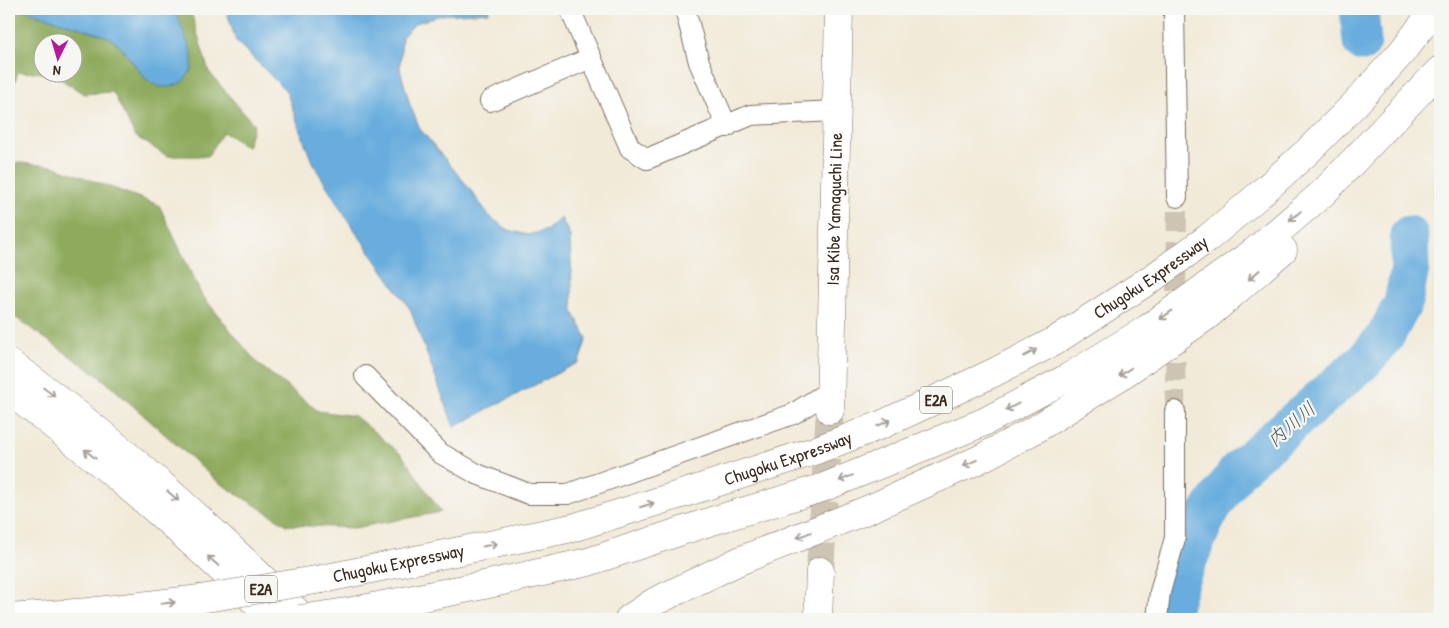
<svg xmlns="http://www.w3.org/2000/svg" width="1449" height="628" font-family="'Patrick Hand','Klee One',sans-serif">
<rect width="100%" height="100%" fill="#f6f6f2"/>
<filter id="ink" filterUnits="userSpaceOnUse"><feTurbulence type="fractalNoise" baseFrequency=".02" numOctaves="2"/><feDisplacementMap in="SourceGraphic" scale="10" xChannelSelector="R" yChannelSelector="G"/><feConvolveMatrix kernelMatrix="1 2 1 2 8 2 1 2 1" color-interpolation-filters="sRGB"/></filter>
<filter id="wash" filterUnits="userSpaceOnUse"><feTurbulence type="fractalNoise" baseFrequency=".0096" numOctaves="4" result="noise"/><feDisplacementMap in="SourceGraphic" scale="20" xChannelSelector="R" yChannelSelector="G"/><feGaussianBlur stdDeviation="1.12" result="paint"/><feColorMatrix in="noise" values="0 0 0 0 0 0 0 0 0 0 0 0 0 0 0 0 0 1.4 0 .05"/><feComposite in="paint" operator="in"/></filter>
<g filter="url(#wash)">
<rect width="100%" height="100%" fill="#f2ead8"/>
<g fill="#8eab5d" stroke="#646a3e" fill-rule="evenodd">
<path d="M9 9H190L209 72 254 125 247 147 223 132 208 156H167L135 136 113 92 84 94 51 73 18 72 9 100ZM42 42H72V72H42Z"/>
<polygon points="1440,156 1440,221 1434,218 1435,163"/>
<polygon points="9,162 53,166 159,205 201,294 257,363 318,411 355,416 402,455 441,512 354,528 287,525 218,482 103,379 9,313"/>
</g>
<g fill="#69adde" stroke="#526c7e">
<polygon points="21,9 175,9 192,54 192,69 183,82 170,87 158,87 145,78 121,47 109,37"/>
<polygon points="226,9 489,9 489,12 441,15 416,23 402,37 400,69 410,105 420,129 466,184 491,218 509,230 528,235 547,230 561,218 570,236 573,312 587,338 579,362 454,427 410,309 347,219 312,162 286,91 236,41"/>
</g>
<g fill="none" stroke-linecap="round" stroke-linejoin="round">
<g stroke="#69adde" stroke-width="39">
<polyline points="1359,9 1362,42"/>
<polyline points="1169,619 1180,578 1208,513 1239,469 1364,361 1385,337 1403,303 1410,268 1409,235"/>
</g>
</g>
</g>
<g filter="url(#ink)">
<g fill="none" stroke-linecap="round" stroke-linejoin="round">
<polyline stroke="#cdc4b3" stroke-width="20" stroke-dasharray="20 10" stroke-linecap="butt" points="1175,411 1177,197"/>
<polyline stroke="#cdc4b3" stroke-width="28" stroke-dasharray="28 14" stroke-linecap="butt" points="820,571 830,410"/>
<g stroke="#7b6d5f" stroke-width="22">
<g id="minor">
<polyline points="570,9 630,148 647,159 751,115 836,111"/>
<polyline points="685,9 699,62 727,127"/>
<polyline points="1174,9 1177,197"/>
<polyline points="490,101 591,58"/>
<polyline points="365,376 440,453 477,474 529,494 568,494 793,414 831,390"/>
<polyline points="1157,619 1160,592 1175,538 1175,411"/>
</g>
</g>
<g stroke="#7b6d5f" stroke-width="29">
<g id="secondary">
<path id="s1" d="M830 410 839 9"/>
<polyline points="818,619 820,571"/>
</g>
</g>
<g stroke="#7b6d5f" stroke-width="29">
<g id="motorway">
<path d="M9 363C115 438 212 528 304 619"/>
<path d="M9 391C102 461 190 537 273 619"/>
<path id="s2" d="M322 579 572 528 691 491 814 451 881 425 993 373 1053 342 1154 277 1208 238 1258 196 1307 152 1354 105 1401 53 1435 9"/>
<polyline points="353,611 484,585 588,562 712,521 822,488 984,422 1069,377 1147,329 1255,251 1324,192 1440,70"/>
<polyline points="9,618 89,612 200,599"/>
<polyline points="629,619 654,602 739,561 867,510 978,460 1036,429 1119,377 1207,316 1283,250"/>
</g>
</g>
<use href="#minor" stroke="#fff" stroke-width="20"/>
<use href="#secondary" stroke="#fff" stroke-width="28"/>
<use href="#motorway" stroke="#fff" stroke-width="28"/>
<g stroke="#7b6d5f" stroke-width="29" stroke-linecap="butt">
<g id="motorway-bridge">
<polyline points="200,599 322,579"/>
<polyline points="300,619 353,611"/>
</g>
</g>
<use href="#motorway-bridge" stroke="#fff" stroke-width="28"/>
</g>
<defs><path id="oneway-shaft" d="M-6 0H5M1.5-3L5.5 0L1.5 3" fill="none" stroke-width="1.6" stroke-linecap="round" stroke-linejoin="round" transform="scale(1.25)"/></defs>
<g stroke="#a79f9a">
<use href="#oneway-shaft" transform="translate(1295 216) rotate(140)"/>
<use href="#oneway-shaft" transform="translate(1254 275) rotate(139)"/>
<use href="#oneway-shaft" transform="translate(1166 315) rotate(144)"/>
<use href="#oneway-shaft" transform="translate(1030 353) rotate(-28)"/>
<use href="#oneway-shaft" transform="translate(1125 372) rotate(145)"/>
<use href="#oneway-shaft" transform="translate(49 392) rotate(37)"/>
<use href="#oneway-shaft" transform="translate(1012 407) rotate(152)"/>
<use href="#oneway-shaft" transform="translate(884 423) rotate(-24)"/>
<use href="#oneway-shaft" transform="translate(90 454) rotate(-141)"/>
<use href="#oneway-shaft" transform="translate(970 463) rotate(156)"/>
<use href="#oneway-shaft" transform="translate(846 478) rotate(158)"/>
<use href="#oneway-shaft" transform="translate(173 496) rotate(41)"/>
<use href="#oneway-shaft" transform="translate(647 505) rotate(-17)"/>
<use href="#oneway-shaft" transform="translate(804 535) rotate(158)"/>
<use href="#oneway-shaft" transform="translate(490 545) rotate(-12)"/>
<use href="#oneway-shaft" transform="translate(213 561) rotate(-138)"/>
<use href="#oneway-shaft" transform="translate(168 603) rotate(-6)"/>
</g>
</g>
<g text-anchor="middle" stroke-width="4.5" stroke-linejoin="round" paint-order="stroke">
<g fill="#f6f6f2" stroke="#73675e" stroke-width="1">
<rect x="920" y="386.5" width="32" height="27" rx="4"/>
<rect x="245" y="575.5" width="32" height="27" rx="4"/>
</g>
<g font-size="16" font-weight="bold" fill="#3b2a1e">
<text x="936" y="406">E2A</text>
<text x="261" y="595">E2A</text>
</g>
<g font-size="18" fill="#3b2a1e" stroke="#f6f6f2">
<text dy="6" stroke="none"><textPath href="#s1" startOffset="201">Isa Kibe Yamaguchi Line</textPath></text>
<text dy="6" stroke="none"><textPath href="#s2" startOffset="889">Chugoku Expressway</textPath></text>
<text dy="6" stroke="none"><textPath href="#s2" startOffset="482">Chugoku Expressway</textPath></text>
<text dy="6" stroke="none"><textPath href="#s2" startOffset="78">Chugoku Expressway</textPath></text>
</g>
<g font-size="19" font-style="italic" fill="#4b5861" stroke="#f6f6f2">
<text transform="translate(1291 424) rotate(-41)" y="7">内川川</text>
</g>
</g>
<rect width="1449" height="628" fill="none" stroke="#f6f6f2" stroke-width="30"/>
<g transform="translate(58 58) rotate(185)"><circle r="24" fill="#f6f6f2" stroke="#aba49d"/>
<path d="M0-4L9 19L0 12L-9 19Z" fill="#b5179e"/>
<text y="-8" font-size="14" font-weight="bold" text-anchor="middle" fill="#3b2a1e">N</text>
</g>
</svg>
